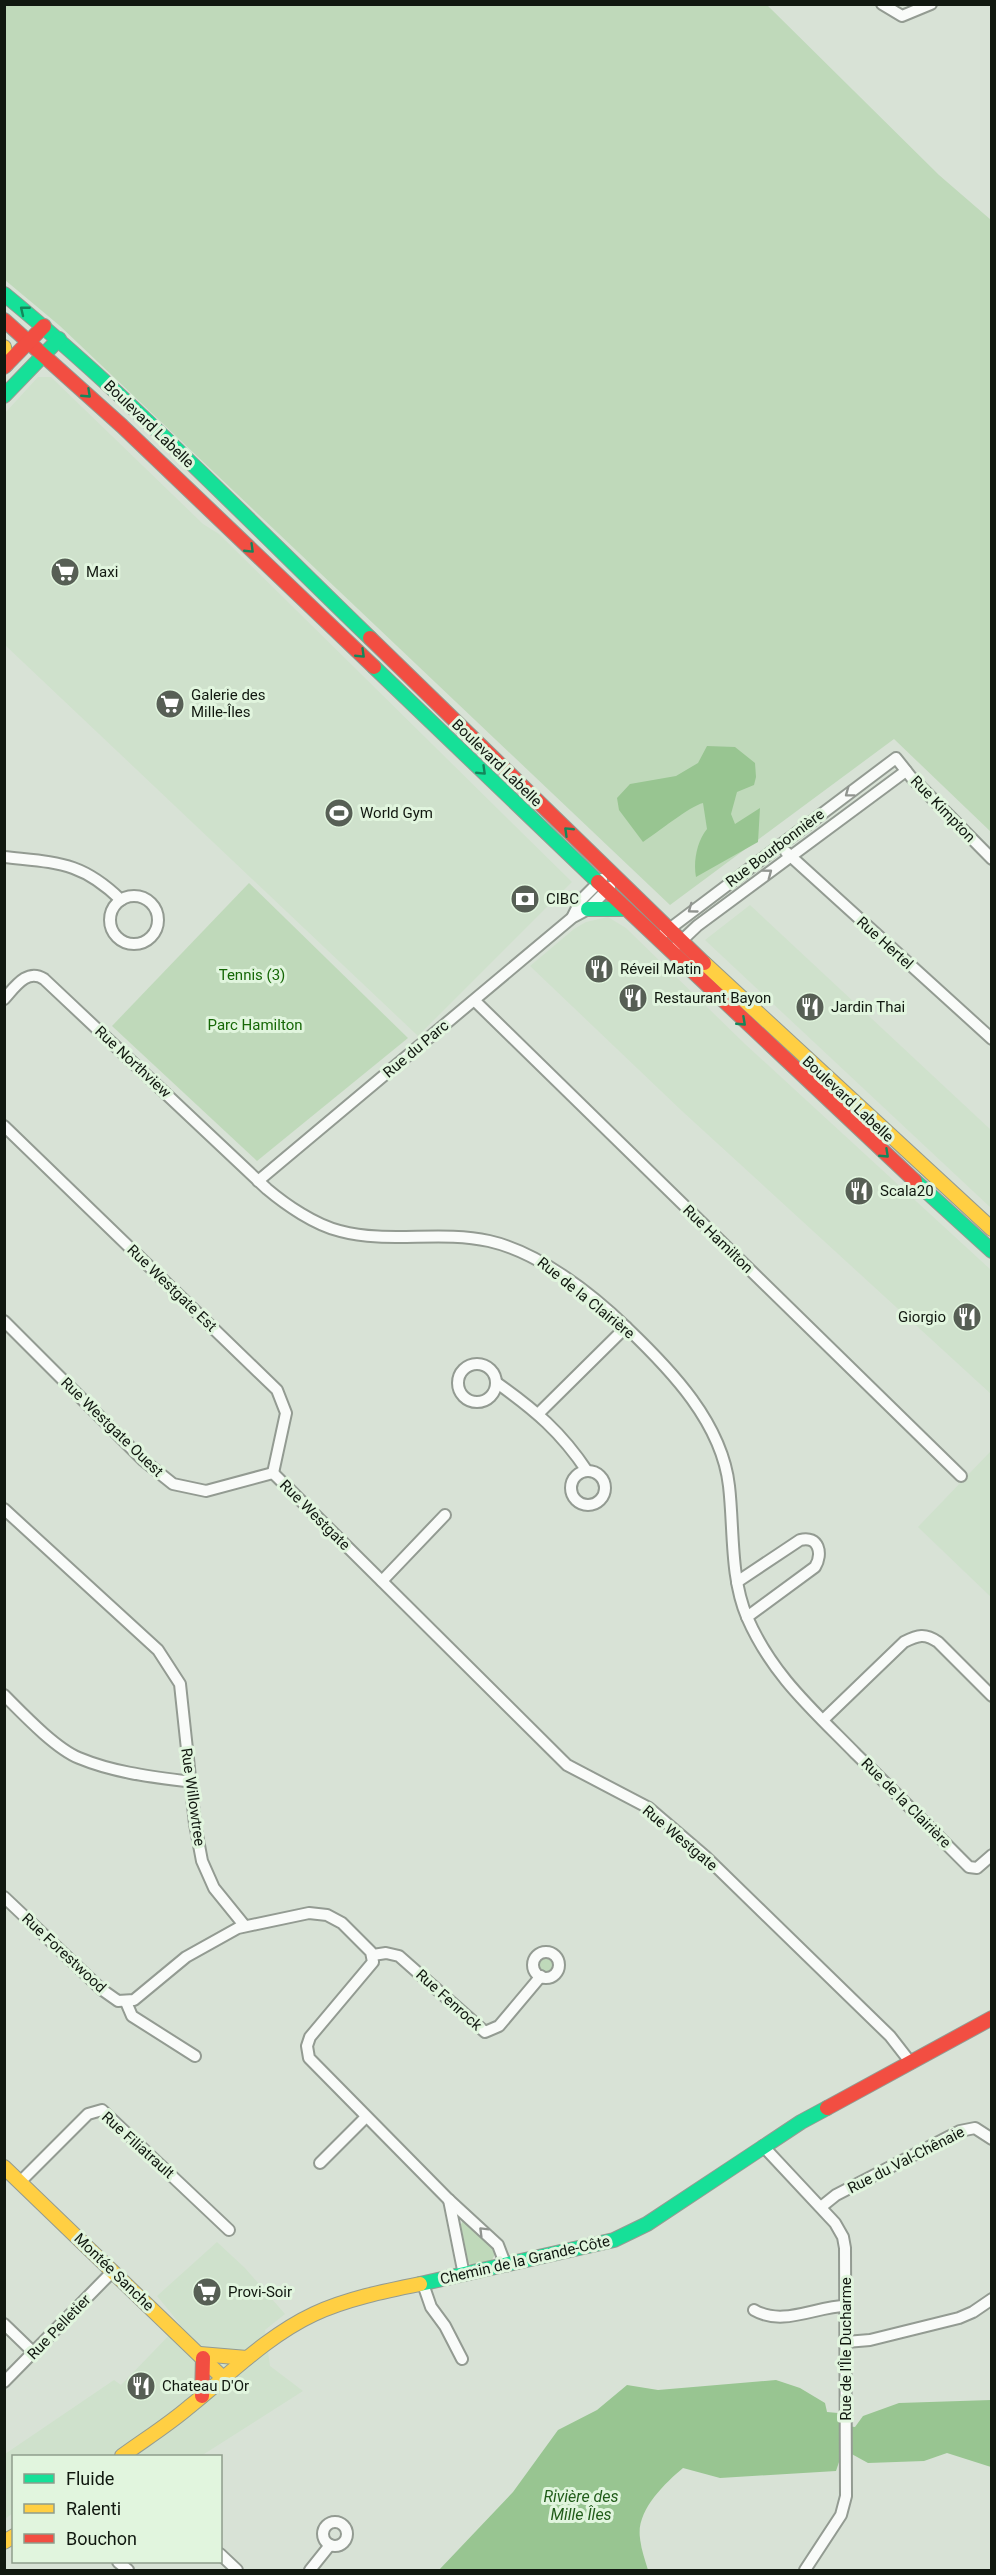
<svg xmlns="http://www.w3.org/2000/svg" width="996" height="2575" font-family="Roboto,sans-serif">
<rect width="100%" height="100%" fill="#d8e2d6"/>
<g fill="#cfe1cc">
<polygon points="38,377 51,377 203,524 219,534 572,882 418,1036 5,645 5,413"/>
<polygon points="750,905 991,1130 991,1208 705,940"/>
<polygon points="608,917 626,928 745,1044 991,1270 991,1394 682,1111 530,966 574,929 586,922"/>
<polygon points="991,1451 991,1597 918,1527"/>
<polygon points="217,2242 245,2268 285,2314 265,2330 270,2366 303,2391 201,2456 14,2456 13,2513 5,2519 5,2454 114,2380 121,2385 180,2324 157,2296"/>
</g>
<g fill="#bfd9ba">
<polygon points="5,5 767,5 939,175 991,220 991,832 894,739 670,905 60,326 5,280"/>
<polygon points="249,883 408,1038 257,1161 112,1026"/>
<circle cx="546" cy="1964" r="8"/>
<path d="M464 2220 493 2245 495 2254 492 2260 474 2265 468 2263C465 2253 454 2229 464 2220Z"/>
</g>
<g fill="#98c591">
<path d="M707 746 735 747 755 763 756 777 754 785 737 792 731 814 735 824 760 808 758 842 696 877C693 862 697 841 707 829L703 803C690 806 657 833 643 842L619 810 617 798 630 784 676 776 698 763Z"/>
<path d="M776 2380 800 2388 825 2403 827 2412 838 2413 840 2425 855 2427 863 2416 899 2403 991 2400V2467L947 2453 924 2461 868 2463 848 2452 841 2456 836 2471 720 2478 683 2468C664 2484 636 2511 640 2538 641 2549 645 2560 648 2570H439L513 2492 558 2430 597 2410 627 2385 658 2390Z"/>
</g>
<g fill="none" stroke-linecap="round" stroke-linejoin="round">
<g stroke="#939b92" stroke-width="14">
<g id="street">
<polyline points="882,4 902,16 931,4"/>
<polyline points="786,852 992,1039"/>
<path d="M4 857C57 863 81 861 121 900"/>
<circle cx="134" cy="920" r="24"/>
<polyline points="573,916 581,900 602,879"/>
<polyline points="664,933 896,758 911,777 992,859"/>
<polyline points="677,945 697,926 906,771"/>
<path d="M4 999C15 987 27 968 44 979L267 1189C286 1205 315 1225 340 1231 388 1244 440 1230 489 1241 538 1252 591 1293 627 1328 671 1370 722 1423 729 1486 734 1529 730 1577 747 1617 772 1675 813 1710 856 1754 894 1791 931 1829 969 1867L977 1868 992 1855"/>
<polyline points="475,1001 961,1476"/>
<polyline points="4,1126 277,1390 286,1413 273,1473"/>
<polyline points="258,1181 573,917 588,909 610,887"/>
<polyline points="4,1321 143,1460 173,1484 206,1491 273,1473"/>
<circle cx="477" cy="1383" r="19"/>
<path d="M497 1383C535 1410 561 1432 587 1471"/>
<polyline points="539,1413 626,1327"/>
<circle cx="588" cy="1488" r="17"/>
<polyline points="273,1473 567,1765 649,1808 705,1856 890,2036 911,2063"/>
<polyline points="4,1509 158,1650 180,1684 195,1824 202,1861 214,1888 244,1925"/>
<polyline points="382,1581 445,1515"/>
<path d="M737 1582 800 1540C819 1535 823 1554 815 1567L747 1617"/>
<path d="M4 1695C23 1714 55 1748 79 1758 115 1773 154 1777 192 1782"/>
<path d="M823 1720 904 1642C918 1635 925 1633 938 1642L992 1696"/>
<polyline points="4,1897 101,1989 118,2001 134,2000 186,1957 238,1928 309,1913 327,1915 342,1923 371,1952 373,1962 310,2037 307,2046 309,2058 448,2199 498,2245 506,2266"/>
<circle cx="546" cy="1965" r="13"/>
<polyline points="373,1955 386,1953 399,1956 485,2032 499,2026 541,1976"/>
<polyline points="126,2002 132,2016 195,2056"/>
<polyline points="763,2146 835,2223 843,2237 845,2248 846,2496 841,2515 805,2570"/>
<polyline points="320,2163 366,2117"/>
<polyline points="20,2182 88,2114 102,2110 229,2230"/>
<polyline points="449,2200 464,2275"/>
<polyline points="821,2207 836,2195 960,2131 975,2128 992,2139"/>
<polyline points="423,2284 431,2307 445,2326 462,2359"/>
<path d="M754 2310C783 2327 816 2306 846 2306"/>
<polyline points="4,2324 34,2353"/>
<polyline points="846,2342 870,2340 959,2318 973,2312 992,2299"/>
<polyline points="4,2382 113,2271"/>
<circle cx="335" cy="2534" r="12"/>
<polyline points="220,2554 237,2570"/>
<polyline points="118,2562 128,2570"/>
<polyline points="310,2570 330,2545"/>
</g>
</g>
<g stroke="#939b92" stroke-width="16">
<g id="fast">
<path d="M4 294C133 400 250 522 370 638"/>
<polyline points="4,396 59,339"/>
<polyline points="374,667 598,882"/>
<polyline points="588,909 624,909"/>
<polyline points="915,1181 992,1251"/>
<polyline points="420,2284 614,2240 647,2224 801,2122 827,2108"/>
</g>
</g>
<g stroke="#939b92" stroke-width="16">
<g id="slow">
<polyline points="4,347 6,365"/>
<polyline points="704,963 992,1229"/>
<polyline points="4,2167 223,2378"/>
<polyline points="200,2354 247,2358"/>
<path d="M122 2456C144 2440 168 2425 189 2407 229 2375 267 2336 314 2314 346 2299 385 2291 420 2284"/>
<polyline points="4,2542 14,2536"/>
</g>
</g>
<g stroke="#939b92" stroke-width="16">
<g id="jam">
<polyline points="4,320 122,426 374,667"/>
<polyline points="4,367 44,326"/>
<polyline points="370,638 704,963"/>
<polyline points="598,882 915,1181"/>
<polyline points="827,2108 992,2018"/>
<polyline points="202,2396 203,2358"/>
</g>
</g>
<use href="#street" stroke="#f9fbf9" stroke-width="10"/>
<use href="#fast" stroke="#16e098" stroke-width="14"/>
<use href="#slow" stroke="#ffcf43" stroke-width="14"/>
<use href="#jam" stroke="#f24e42" stroke-width="14"/>
</g>
<defs><path id="oneway-chevron" d="M-2-3.5L2.5 0L-2 3.5" fill="none" stroke-width="1.6" stroke-linecap="round" stroke-linejoin="round" transform="scale(1.5)"/></defs>
<g stroke="#14865b">
<use href="#oneway-chevron" transform="translate(24 310) rotate(-141)"/>
<use href="#oneway-chevron" transform="translate(87 394) rotate(43)"/>
<use href="#oneway-chevron" transform="translate(250 549) rotate(44)"/>
<use href="#oneway-chevron" transform="translate(361 654) rotate(44)"/>
<use href="#oneway-chevron" transform="translate(482 771) rotate(44)"/>
<use href="#oneway-chevron" transform="translate(568 831) rotate(-136)"/>
<use href="#oneway-chevron" transform="translate(742 1022) rotate(43)"/>
<use href="#oneway-chevron" transform="translate(885 1154) rotate(43)"/>
</g>
<g stroke="#919590">
<use href="#oneway-chevron" transform="translate(849 793) rotate(143)"/>
<use href="#oneway-chevron" transform="translate(768 873) rotate(-37)"/>
<use href="#oneway-chevron" transform="translate(692 909) rotate(144)"/>
<use href="#oneway-chevron" transform="translate(483 2231) rotate(-135)"/>
</g>
<defs>
<g id="supermarket-disc" transform="scale(1.5)"><circle r="9.5" fill="#575f55" stroke="#e1f5de"/><path d="M-6-5.5h2.5l.6 2H6L4.5 2H-2.5L-4.4-4H-6ZM-1.5 3.2a1.3 1.3 0 1 0 .1 0ZM3 3.2a1.3 1.3 0 1 0 .1 0Z" fill="#fff"/></g>
<g id="stadium-disc" transform="scale(1.5)"><circle r="9.5" fill="#575f55" stroke="#e1f5de"/><path d="M0-5a6.5 5 0 1 0 0 10a6.5 5 0 1 0 0-10ZM-3.5-1.8h7v3.6h-7Z" fill="#fff"/></g>
<g id="bank-disc" transform="scale(1.5)"><circle r="9.5" fill="#575f55" stroke="#e1f5de"/><path d="M-6-4H6V4H-6ZM0-2.3a2.3 2.3 0 1 0 0 4.6a2.3 2.3 0 1 0 0-4.6Z" fill="#fff"/></g>
<g id="restaurant-disc" transform="scale(1.5)"><circle r="9.5" fill="#575f55" stroke="#e1f5de"/><path d="M-5-6h1v4h1v-4h1v4h1v-4h1v5L-1.5 .5V6h-2V.5L-5-1ZM5-6V6H3V1.5H1.5Q1.5-4 5-6Z" fill="#fff"/></g>
</defs>
<g fill-rule="evenodd">
<use href="#supermarket-disc" x="65" y="572"/>
<use href="#supermarket-disc" x="170" y="704"/>
<use href="#stadium-disc" x="339" y="813"/>
<use href="#bank-disc" x="525" y="899"/>
<use href="#restaurant-disc" x="599" y="969"/>
<use href="#restaurant-disc" x="633" y="998"/>
<use href="#restaurant-disc" x="810" y="1007"/>
<use href="#restaurant-disc" x="859" y="1191"/>
<use href="#restaurant-disc" x="967" y="1317"/>
<use href="#supermarket-disc" x="207" y="2292"/>
<use href="#restaurant-disc" x="141" y="2386"/>
</g>
<g text-anchor="middle" stroke-width="6" stroke-linejoin="round" paint-order="stroke">
<g font-size="15" fill="#111810" stroke="#e1f5de">
<text transform="translate(149 424) rotate(44)" y="5">Boulevard Labelle</text>
<text transform="translate(497 763) rotate(44)" y="5">Boulevard Labelle</text>
<text transform="translate(943 809) rotate(46)" y="5">Rue Kimpton</text>
<text transform="translate(775 848) rotate(-37)" y="5">Rue Bourbonnière</text>
<text transform="translate(885 943) rotate(42)" y="5">Rue Hertel</text>
<text transform="translate(416 1049) rotate(-40)" y="5">Rue du Parc</text>
<text transform="translate(133 1062) rotate(43)" y="5">Rue Northview</text>
<text transform="translate(848 1099) rotate(43)" y="5">Boulevard Labelle</text>
<text transform="translate(718 1239) rotate(44)" y="5">Rue Hamilton</text>
<text transform="translate(172 1288) rotate(44)" y="5">Rue Westgate Est</text>
<text transform="translate(586 1298) rotate(39)" y="5">Rue de la Clairière</text>
<text transform="translate(112 1427) rotate(44)" y="5">Rue Westgate Ouest</text>
<text transform="translate(315 1515) rotate(45)" y="5">Rue Westgate</text>
<text transform="translate(193 1797) rotate(82)" y="5">Rue Willowtree</text>
<text transform="translate(906 1803) rotate(45)" y="5">Rue de la Clairière</text>
<text transform="translate(680 1838) rotate(40)" y="5">Rue Westgate</text>
<text transform="translate(64 1953) rotate(43)" y="5">Rue Forestwood</text>
<text transform="translate(449 2000) rotate(42)" y="5">Rue Fenrock</text>
<text transform="translate(138 2145) rotate(42)" y="5">Rue Filiatrault</text>
<text transform="translate(906 2160) rotate(-27)" y="5">Rue du Val-Chênaie</text>
<text transform="translate(525 2260) rotate(-13)" y="5">Chemin de la Grande-Côte</text>
<text transform="translate(114 2272) rotate(44)" y="5">Montée Sanche</text>
<text transform="translate(59 2327) rotate(-46)" y="5">Rue Pelletier</text>
<text transform="translate(846 2349) rotate(-90)" y="5">Rue de l'Île Ducharme</text>
</g>
<g font-size="15" fill="#111810" stroke="#e1f5de" text-anchor="start">
<text x="86" y="577">Maxi</text>
<text x="191" y="700">Galerie des<tspan x="191" dy="17">Mille-Îles</tspan></text>
<text x="360" y="818">World Gym</text>
<text x="546" y="904">CIBC</text>
<text x="620" y="974">Réveil Matin</text>
<text x="654" y="1003">Restaurant Bayon</text>
<text x="831" y="1012">Jardin Thai</text>
<text x="880" y="1196">Scala20</text>
<text x="946" y="1322" text-anchor="end">Giorgio</text>
<text x="228" y="2297">Provi-Soir</text>
<text x="162" y="2391">Chateau D'Or</text>
</g>
<g font-size="15" fill="#166807" stroke="#e1f5de">
<text x="252" y="980">Tennis (3)</text>
<text x="255" y="1030">Parc Hamilton</text>
</g>
<g font-size="16" font-style="italic" fill="#215c19" stroke="#e1f5de">
<text x="581" y="2502">Rivière des<tspan x="581" dy="18">Mille Îles</tspan></text>
</g>
</g>
<rect width="996" height="2575" fill="none" stroke="#111810" stroke-width="12"/>
<rect x="12" y="2455" width="210" height="108" fill="#e1f5de" stroke="#8e9d8c" stroke-width="1.5"/>
<rect x="24" y="2474" width="30" height="9" fill="#16e098" stroke="#8e9d8c" stroke-width="1.5"/>
<text x="66" y="2485" font-size="18" fill="#111810">Fluide</text>
<rect x="24" y="2504" width="30" height="9" fill="#ffcf43" stroke="#8e9d8c" stroke-width="1.5"/>
<text x="66" y="2515" font-size="18" fill="#111810">Ralenti</text>
<rect x="24" y="2534" width="30" height="9" fill="#f24e42" stroke="#8e9d8c" stroke-width="1.5"/>
<text x="66" y="2545" font-size="18" fill="#111810">Bouchon</text>
</svg>
